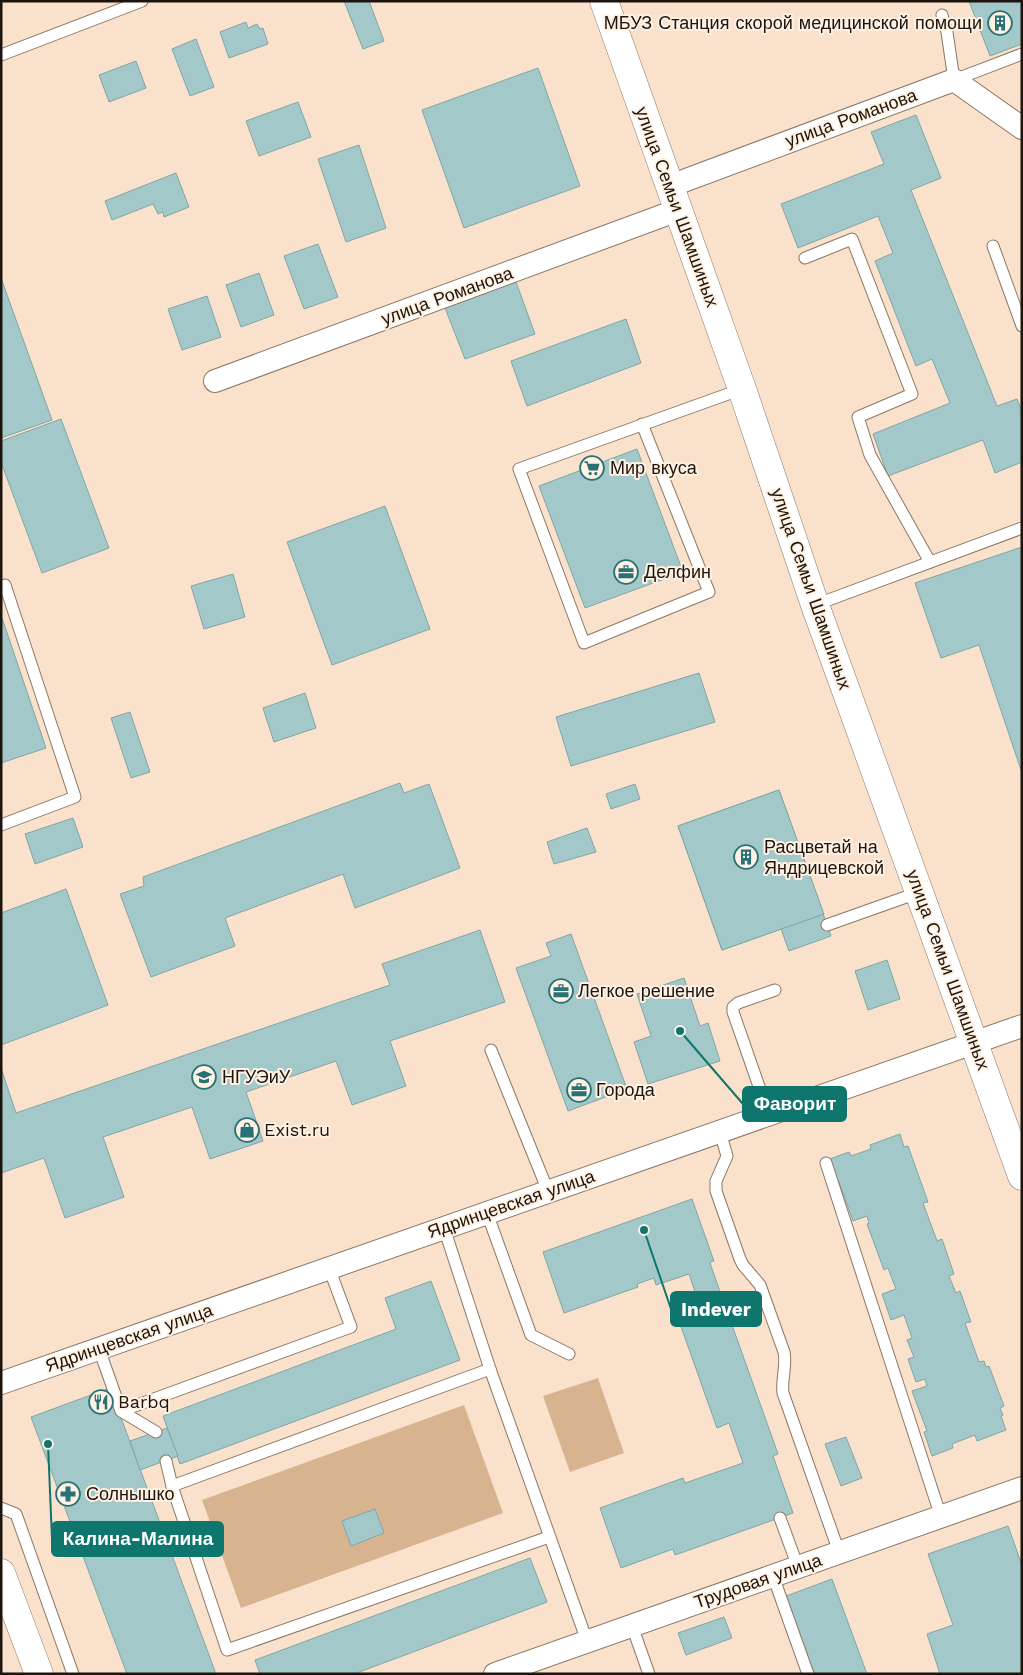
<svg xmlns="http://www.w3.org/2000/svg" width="1023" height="1675" font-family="'Work Sans',sans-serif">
<rect width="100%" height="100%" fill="#f9e1cc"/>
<g fill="#d8b390">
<polygon points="598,1378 624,1453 570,1472 543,1396"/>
<polygon points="464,1405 503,1513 241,1608 202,1500"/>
</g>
<g fill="#a3c8c9" stroke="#81a5a6">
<polygon points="344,1 369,1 384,41 363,49"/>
<polygon points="969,1 1022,1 1022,44 990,56"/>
<polygon points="246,22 248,28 257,24 260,29 263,28 268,44 229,58 220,32"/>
<polygon points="196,39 214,87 190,96 172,49"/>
<polygon points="136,61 146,88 109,102 99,75"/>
<polygon points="538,68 580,186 464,228 422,110"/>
<polygon points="298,102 311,137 259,156 246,121"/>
<polygon points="916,115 941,178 911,190 997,406 1017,399 1022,411 1022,462 995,473 983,440 888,476 873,434 950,403 932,359 916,366 875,261 893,253 878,216 798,248 781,204 884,164 871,132"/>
<polygon points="359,145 386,228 346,242 318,159"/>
<polygon points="176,173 189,207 164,217 163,212 158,214 153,204 112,220 105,201"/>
<polygon points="318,244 338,297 304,309 284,256"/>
<polygon points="259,273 274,315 241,327 226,285"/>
<polygon points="1,278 52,420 1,438"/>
<polygon points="516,282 535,334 465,359 445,308"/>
<polygon points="207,296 221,337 182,350 168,309"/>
<polygon points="626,319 641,363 527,406 511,361"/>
<polygon points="61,419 109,548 42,573 1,462 1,441"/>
<polygon points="637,449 683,572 585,608 539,486"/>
<polygon points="385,506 430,629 332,665 287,542"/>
<polygon points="1022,547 1022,773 979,645 941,658 915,583"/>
<polygon points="233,574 245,617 204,629 191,586"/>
<polygon points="1,615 46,748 1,763"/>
<polygon points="699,673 715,722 571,766 556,717"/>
<polygon points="305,693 316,728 274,742 263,708"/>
<polygon points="130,712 150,772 131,778 111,718"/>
<polygon points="400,783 404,793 429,784 460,868 355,908 343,874 225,918 235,946 151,977 120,894 144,886 143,877"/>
<polygon points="635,784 640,799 611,809 606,794"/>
<polygon points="779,790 831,936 789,951 781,929 722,950 678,826"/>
<polygon points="779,790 824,914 722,950 678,826"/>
<polygon points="73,818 83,847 35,864 25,834"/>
<polygon points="587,828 596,852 554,864 547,842"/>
<polygon points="66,889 108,1005 1,1045 1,913"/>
<polygon points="480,930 505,1002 390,1041 406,1086 352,1105 336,1061 246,1092 263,1141 210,1159 192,1107 103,1137 124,1197 65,1218 44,1158 1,1173 1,1068 16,1113 390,985 382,964"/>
<polygon points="571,934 627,1089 568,1111 516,968 551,956 546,943"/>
<polygon points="887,960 900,999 868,1010 855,971"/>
<polygon points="684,978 700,1026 708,1023 720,1061 648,1084 634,1042 651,1036 637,994"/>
<polygon points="900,1134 904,1147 908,1146 928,1202 923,1203 937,1241 942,1239 954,1274 949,1276 956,1293 960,1291 971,1322 965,1323 979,1362 984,1361 986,1367 989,1366 1004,1406 1000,1408 1003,1415 1001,1416 1006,1430 977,1441 975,1435 952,1444 953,1448 932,1456 924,1432 927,1431 912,1391 927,1386 925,1379 916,1382 908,1359 914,1357 907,1340 912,1338 904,1315 891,1320 882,1294 896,1289 888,1268 884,1270 867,1224 869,1223 867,1216 853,1221 839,1182 835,1183 827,1160 849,1152 851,1156 871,1149 870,1145"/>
<polygon points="692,1199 714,1261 710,1262 711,1266 778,1454 773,1456 793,1513 675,1555 673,1549 621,1568 600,1508 683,1478 685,1483 743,1463 729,1423 717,1428 673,1304 696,1295 689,1274 656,1285 654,1278 637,1284 638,1287 564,1313 543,1252"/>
<polygon points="431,1281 460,1360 180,1464 163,1416 396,1329 385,1298"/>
<polygon points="110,1388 216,1674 127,1674 31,1417"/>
<polygon points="167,1428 178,1456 140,1470 130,1441"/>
<polygon points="846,1437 862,1478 841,1486 825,1444"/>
<polygon points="375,1509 384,1533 351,1546 342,1521"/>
<polygon points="1008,1526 1022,1565 1022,1674 940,1674 927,1634 953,1625 928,1554"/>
<polygon points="530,1558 547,1602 354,1674 260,1674 255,1660"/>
<polygon points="832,1579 867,1674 809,1674 781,1598"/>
<polygon points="724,1617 732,1638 686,1655 678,1633"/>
</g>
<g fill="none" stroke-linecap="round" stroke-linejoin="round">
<g stroke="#8c7763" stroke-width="13">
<g id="service">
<polyline points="942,15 947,32 954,80 1022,54"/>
<polyline points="1,55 142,1"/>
<polyline points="993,246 1022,326"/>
<polyline points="805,258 852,239 912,394 858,417 870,455 930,562"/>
<polyline points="642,424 709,592 584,643 519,469 742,389"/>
<polyline points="1,586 5,585 75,797 1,825"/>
<polyline points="815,605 1022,528"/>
<polyline points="827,925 920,892"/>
<polyline points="491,1050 548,1191"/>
<polyline points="769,1115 733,1012 733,1007 738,1003 775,990"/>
<path d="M720 1132 727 1156 716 1181V1191L740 1259 743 1265 760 1285 784 1352C787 1367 781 1379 783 1393L839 1552"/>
<polyline points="826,1163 941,1517"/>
<polyline points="487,1213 531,1335 569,1354"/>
<polyline points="444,1228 490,1369 587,1641"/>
<polyline points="99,1349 121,1411 351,1327 329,1268"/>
<polyline points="490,1369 172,1486 227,1650 549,1537"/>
<polyline points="121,1411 156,1432"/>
<polyline points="166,1461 172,1486"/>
<polyline points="1,1508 16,1514 73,1674"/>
<polyline points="780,1518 798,1567"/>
<polyline points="773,1576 808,1674"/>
<polyline points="632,1626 649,1674"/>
</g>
</g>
<g stroke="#8c7763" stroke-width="24">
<g id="minor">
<polyline points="670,186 954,80 1022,128"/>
<polyline points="215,381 678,210"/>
<polyline points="1,1383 1022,1026"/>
<polyline points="495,1674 1022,1488"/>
</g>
</g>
<g stroke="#8c7763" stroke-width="29">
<g id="tertiary">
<polyline points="604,1 742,389 815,605 1022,1176"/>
<polyline points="1,1573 39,1674"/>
</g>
</g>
<use href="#service" stroke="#fff" stroke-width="11"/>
<use href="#minor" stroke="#fff" stroke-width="22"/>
<use href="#tertiary" stroke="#fff" stroke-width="28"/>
</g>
<defs>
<g id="building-ring" transform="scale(1.25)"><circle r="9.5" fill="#fff1e3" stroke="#277275" stroke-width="1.5"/><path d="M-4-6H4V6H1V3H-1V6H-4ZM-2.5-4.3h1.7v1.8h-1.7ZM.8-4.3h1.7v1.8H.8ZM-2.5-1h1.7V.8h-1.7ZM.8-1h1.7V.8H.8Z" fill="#277275"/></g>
<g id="supermarket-ring" transform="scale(1.25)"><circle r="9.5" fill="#fff1e3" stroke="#277275" stroke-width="1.5"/><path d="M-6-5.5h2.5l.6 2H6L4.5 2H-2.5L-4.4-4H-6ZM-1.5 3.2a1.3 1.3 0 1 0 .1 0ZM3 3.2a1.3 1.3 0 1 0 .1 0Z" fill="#277275"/></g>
<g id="office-ring" transform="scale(1.25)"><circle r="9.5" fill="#fff1e3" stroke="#277275" stroke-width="1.5"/><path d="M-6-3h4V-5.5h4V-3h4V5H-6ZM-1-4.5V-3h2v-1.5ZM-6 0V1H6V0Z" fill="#277275"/></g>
<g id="university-ring" transform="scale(1.25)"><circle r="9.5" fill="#fff1e3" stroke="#277275" stroke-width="1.5"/><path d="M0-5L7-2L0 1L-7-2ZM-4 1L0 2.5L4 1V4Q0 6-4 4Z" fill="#277275"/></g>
<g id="shop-ring" transform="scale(1.25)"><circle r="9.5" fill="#fff1e3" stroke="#277275" stroke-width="1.5"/><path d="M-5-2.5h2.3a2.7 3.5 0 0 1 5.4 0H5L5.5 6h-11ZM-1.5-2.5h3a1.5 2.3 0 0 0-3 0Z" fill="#277275"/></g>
<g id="restaurant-ring" transform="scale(1.25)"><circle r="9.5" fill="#fff1e3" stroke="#277275" stroke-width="1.5"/><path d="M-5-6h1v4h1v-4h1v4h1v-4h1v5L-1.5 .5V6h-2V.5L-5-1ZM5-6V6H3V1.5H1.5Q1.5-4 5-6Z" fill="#277275"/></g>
<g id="pharmacy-ring" transform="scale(1.25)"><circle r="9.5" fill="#fff1e3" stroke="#277275" stroke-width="1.5"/><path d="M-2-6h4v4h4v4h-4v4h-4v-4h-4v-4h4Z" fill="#277275"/></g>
</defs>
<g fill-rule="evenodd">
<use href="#building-ring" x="1000" y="23"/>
<use href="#supermarket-ring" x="592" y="468"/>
<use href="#office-ring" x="626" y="572"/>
<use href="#building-ring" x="746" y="857"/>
<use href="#office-ring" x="561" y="991"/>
<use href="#university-ring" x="204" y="1077"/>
<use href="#office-ring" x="579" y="1090"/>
<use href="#shop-ring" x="247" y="1130"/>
<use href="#restaurant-ring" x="101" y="1402"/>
<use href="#pharmacy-ring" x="68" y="1494"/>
</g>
<g text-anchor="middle" stroke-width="4" stroke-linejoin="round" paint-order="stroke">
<g font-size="18" fill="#1d150d" stroke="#fff1e3" text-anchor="start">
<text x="982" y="29" text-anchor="end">МБУЗ Станция скорой медицинской помощи</text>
<text x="610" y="474">Мир вкуса</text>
<text x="644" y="578">Делфин</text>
<text x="764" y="853">Расцветай на<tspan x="764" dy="21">Яндрицевской</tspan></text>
<text x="578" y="997">Легкое решение</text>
<text x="222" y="1083">НГУЭиУ</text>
<text x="596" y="1096">Города</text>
<text x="264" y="1136">Exist.ru</text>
<text x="118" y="1408">Barbq</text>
<text x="86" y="1500">Солнышко</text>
</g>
<g font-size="18" fill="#1d150d" stroke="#fff1e3">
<text transform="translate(851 118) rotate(-20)" y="6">улица Романова</text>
<text transform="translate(677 207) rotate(70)" y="6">улица Семьи Шамшиных</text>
<text transform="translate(447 296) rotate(-20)" y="6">улица Романова</text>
<text transform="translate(811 589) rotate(71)" y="6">улица Семьи Шамшиных</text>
<text transform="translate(948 970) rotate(70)" y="6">улица Семьи Шамшиных</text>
<text transform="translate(511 1204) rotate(-19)" y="6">Ядринцевская улица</text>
<text transform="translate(129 1338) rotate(-19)" y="6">Ядринцевская улица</text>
<text transform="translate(758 1581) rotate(-19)" y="6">Трудовая улица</text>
</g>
</g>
<path fill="none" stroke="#0f766e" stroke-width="2" d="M680 1031L743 1104M644 1230L671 1309M48 1444L52 1539"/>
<g fill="#0f766e" stroke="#fff1e3" stroke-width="2">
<circle cx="680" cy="1031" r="5"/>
<circle cx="644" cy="1230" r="5"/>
<circle cx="48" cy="1444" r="5"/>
</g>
<g fill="#0f766e" stroke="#0f766e" stroke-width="2">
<rect x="743" y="1087" width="103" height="34" rx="5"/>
<rect x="671" y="1292" width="90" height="34" rx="5"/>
<rect x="52" y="1522" width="171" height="34" rx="5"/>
</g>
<g font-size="19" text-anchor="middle" font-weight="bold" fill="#fff">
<text x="795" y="1110">Фаворит</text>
<text x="716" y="1316">Indever</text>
<text x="138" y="1545">Калина-Малина</text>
</g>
<rect width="1023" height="1675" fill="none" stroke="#1d150d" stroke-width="5"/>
</svg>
